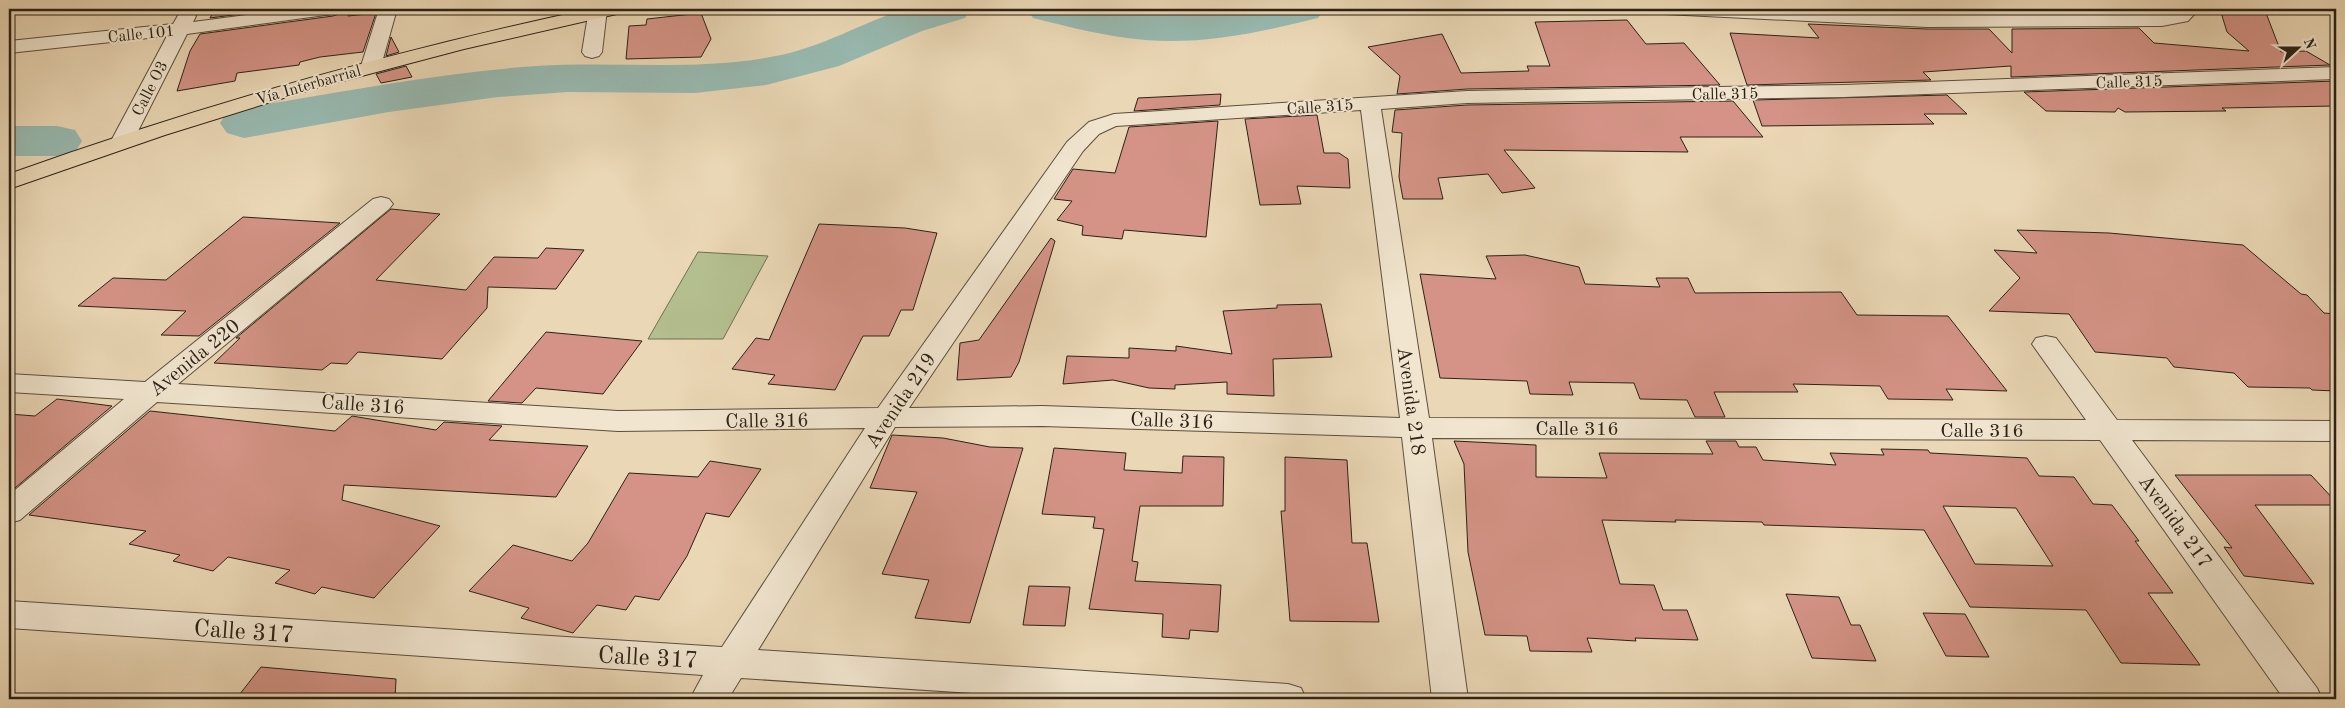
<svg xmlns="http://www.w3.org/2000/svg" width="2345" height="708" font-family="'Old Standard TT',serif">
<rect width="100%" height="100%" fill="#ead7b5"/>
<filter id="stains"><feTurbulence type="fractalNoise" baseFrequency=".004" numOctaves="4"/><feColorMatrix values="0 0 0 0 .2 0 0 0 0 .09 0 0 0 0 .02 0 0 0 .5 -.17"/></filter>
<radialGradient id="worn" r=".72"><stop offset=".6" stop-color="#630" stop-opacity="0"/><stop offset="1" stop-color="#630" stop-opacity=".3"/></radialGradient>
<polygon fill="#b4bf8f" stroke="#707052" points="698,252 768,256 723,339 648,339"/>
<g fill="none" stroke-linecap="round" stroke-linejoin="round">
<polyline stroke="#6c7d72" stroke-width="8" points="919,9 928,13"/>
<g fill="#98b9b0" fill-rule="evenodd">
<path d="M904 9H971L965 18 922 31 839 66 766 85 695 93 568 92 498 97 389 112 244 138 227 133 220 123 227 113 244 108C341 92 438 73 536 66 618 61 699 72 781 55 823 46 863 23 904 9Z"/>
<path d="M1027 9H1103L1145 14 1175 15 1243 9H1324L1318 18C1261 32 1204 45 1145 40 1107 37 1070 27 1033 18Z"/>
<polygon points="9,126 57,126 75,130 82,141 75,152 57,156 9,156"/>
</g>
</g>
<g fill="#d49386" stroke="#2b2216" fill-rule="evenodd">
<polygon points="215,9 280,9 210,18"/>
<polygon points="1883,9 1971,9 1975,13 1885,11"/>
<polygon points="2013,9 2121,9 2124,12 2013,13"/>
<polygon points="2220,9 2241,9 2266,13 2281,52 2306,51 2330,65 2011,77 2011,66 1923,72 1931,80 1747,85 1730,33 1819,38 1808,24 1927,29 1989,29 2012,53 2012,29 2139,28 2154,43 2249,51 2227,32"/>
<polygon points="351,10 348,16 376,13 363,52 320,57 300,62 299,65 237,73 235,81 177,91 190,51 200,34 333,16"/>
<polygon points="701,13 711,39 701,57 626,59 629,26 646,25 647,19"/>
<polygon points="1627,20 1646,44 1684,43 1720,85 1467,89 1397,94 1400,76 1368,47 1442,34 1461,73 1529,71 1527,66 1550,66 1535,22"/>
<polygon points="391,37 399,52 386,56"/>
<polygon points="406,66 412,77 381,83 376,74"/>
<polygon points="2336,81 2336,106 2222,108 2226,111 2125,112 2118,108 2115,112 2046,111 2024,92"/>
<polygon points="1221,94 1220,105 1134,111 1138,98"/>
<polygon points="1947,95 1967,114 1924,114 1934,124 1762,126 1753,100"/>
<polygon points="1733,101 1763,137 1680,137 1688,152 1504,150 1535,188 1502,193 1488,174 1438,178 1443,199 1403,199 1399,177 1402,133 1392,132 1395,110 1467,105"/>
<polygon points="1317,115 1324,153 1339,153 1348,159 1350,188 1297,186 1301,204 1260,205 1245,119"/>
<polygon points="1218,121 1206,237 1124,230 1122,239 1082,235 1083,226 1057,220 1072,201 1054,199 1073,169 1115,173 1129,127"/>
<polygon points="391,209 440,214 376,280 466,290 494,257 538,258 546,248 584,250 556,289 488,287 487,308 442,359 358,352 347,364 331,363 322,370 214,363 240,338 236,338"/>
<polygon points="243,217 340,223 199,336 161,335 186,311 78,306 113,278 166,280"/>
<polygon points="819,224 905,228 937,233 913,310 901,310 889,336 863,336 835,390 768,384 775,375 732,369 756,338 769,340"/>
<polygon points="2017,230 2109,233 2243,245 2301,294 2307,295 2324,313 2336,314 2336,391 2312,390 2310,388 2248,387 2234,373 2174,367 2167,358 2095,352 2069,314 1989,311 2020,278 1994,250 2037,253"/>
<polygon points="1051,238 1055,241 1019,362 1011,377 957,380 960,343 979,340"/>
<polygon points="1525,255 1579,267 1585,284 1660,287 1656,278 1688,278 1695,293 1841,292 1857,315 1948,316 2007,391 1946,389 1953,400 1888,399 1880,386 1793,384 1798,392 1714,392 1725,417 1695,417 1687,400 1640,399 1634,383 1569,382 1573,395 1530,394 1527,381 1440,378 1420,274 1496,279 1486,256"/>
<polygon points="1321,304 1332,357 1273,359 1274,396 1227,394 1227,382 1175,385 1175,389 1149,388 1113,380 1063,384 1067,356 1129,358 1129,348 1176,351 1176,346 1232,354 1223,311 1277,308 1277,305"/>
<polygon points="546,332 642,341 603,394 536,388 522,403 488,401"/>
<polygon points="57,399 112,406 9,493 9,414 35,416"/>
<polygon points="150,411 335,431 352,416 436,430 444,422 502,426 489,440 588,446 556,497 344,485 342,500 440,526 374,598 322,587 315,594 275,583 290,570 228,557 213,571 173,561 180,555 129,544 146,531 29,515"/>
<polygon points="892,435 943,438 990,447 1023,448 970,623 915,618 929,580 882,574 917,492 870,488"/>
<path d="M1454 441 1536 445V477L1607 478 1599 453 1713 454 1706 441H1736L1739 447H1756L1763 460 1836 465 1830 453 1884 455 1881 449 1928 450 1930 453 2027 458 2039 476 2074 477 2093 504 2112 505 2139 541H2135L2173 593H2148L2200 665 2121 663 2086 610 1970 607 1924 530 1764 525 1762 522 1675 520 1676 522 1602 520 1620 584 1654 585 1663 610H1687L1698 640 1635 638 1636 641 1587 638 1592 652 1530 651 1527 636 1485 635 1468 552 1464 464ZM1943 506 2016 508 2053 566 1975 564Z"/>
<polygon points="1054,448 1126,453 1124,470 1182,473 1183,456 1224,457 1223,506 1140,506 1132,561 1138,562 1135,581 1221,585 1218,632 1190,630 1189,639 1162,637 1163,614 1089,609 1104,529 1093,528 1095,517 1042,514"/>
<polygon points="1285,457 1347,460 1352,543 1367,543 1379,622 1290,621 1281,511 1285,511"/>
<polygon points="710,461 761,469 729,517 706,513 687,556 659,600 635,596 626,610 597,605 573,633 521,618 529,608 469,591 513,545 572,561 588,543 629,473 698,477"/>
<polygon points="2175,475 2311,475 2336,502 2336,505 2255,505 2314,584 2244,576 2224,547 2232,548"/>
<polygon points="1029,586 1070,587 1065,626 1023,625"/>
<polygon points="1786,594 1839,597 1851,625 1860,625 1876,661 1812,658"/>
<polygon points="1923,613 1965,614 1989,657 1946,656"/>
<polygon points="261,667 396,679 395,699 236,699"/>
</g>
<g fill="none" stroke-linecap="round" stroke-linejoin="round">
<g stroke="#5b4f3e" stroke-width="2">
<g id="minor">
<polygon points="293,9 342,9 339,13 333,14 187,34 133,141 130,146 122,148 114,146 111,141 167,36 9,53 9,41 173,24 180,12 194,12 196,16 193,22"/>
<polygon points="379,9 397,9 381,66 378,70 371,72 364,70 361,66"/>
<polygon points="589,9 607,9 602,52 599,56 592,58 585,56 582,52"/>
<path d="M1656 9H1780L1927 15 2162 14C2177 13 2183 8 2199 9L2188 21 2162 26 1927 27 1665 14 1659 13Z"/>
<path d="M2336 67V79L1844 97 1467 103 1381 109 1429 418 2086 420 2032 344 2036 338 2046 336 2056 338 2117 420 2336 421V441L2132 440 2317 688 2322 699H2284L2100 440 1432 438 1468 699H1432L1402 437 1042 426 895 427 758 650 1288 684 1301 688 1306 699H1062L741 678 728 699H690L703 675 9 628V601L722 647 865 428 618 431 157 402 20 520 9 523V495L124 399 9 392V374L145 382 373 199 381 197 389 199 393 204 389 209 178 384 618 411 878 408 1067 142 1089 122 1114 114 1467 91 1844 85ZM1361 110 1400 418 1042 406 909 408 1083 151 1099 134 1116 126Z"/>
</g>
</g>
<g stroke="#2b2216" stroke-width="2">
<path id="major" d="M590 9H624L621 13 464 49 316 88 165 135 9 189V174C199 106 393 51 590 9Z"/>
</g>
<use href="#minor" fill="#f1e5cf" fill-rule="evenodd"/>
<use href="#major" fill="#ead7b5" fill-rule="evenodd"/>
</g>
<g text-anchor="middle" stroke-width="4" stroke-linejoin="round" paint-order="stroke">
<g font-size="16" fill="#2b2216" stroke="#f1e5cf">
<text transform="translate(141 33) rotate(-6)" y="6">Calle 101</text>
<text transform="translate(2129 81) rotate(-2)" y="6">Calle 315</text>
<text transform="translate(308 84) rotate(-16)" y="6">Vía Interbarrial</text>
<text transform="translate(149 88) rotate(-63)" y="6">Calle O3</text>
<text transform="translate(1725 93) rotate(-1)" y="6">Calle 315</text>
<text transform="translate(1320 106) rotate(-4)" y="6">Calle 315</text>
</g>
<g font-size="20" fill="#2b2216" stroke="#f1e5cf">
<text transform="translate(194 357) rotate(-39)" y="7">Avenida 220</text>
<text transform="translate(900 400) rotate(-56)" y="7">Avenida 219</text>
<text transform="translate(1412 401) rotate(82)" y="7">Avenida 218</text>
<text transform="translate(363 404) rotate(4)" y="7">Calle 316</text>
<text transform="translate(767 420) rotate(-1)" y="7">Calle 316</text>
<text transform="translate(1172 420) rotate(2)" y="7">Calle 316</text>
<text x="1577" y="435">Calle 316</text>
<text x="1982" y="437">Calle 316</text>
<text transform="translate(2176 521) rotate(54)" y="7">Avenida 217</text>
</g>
<g font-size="24" fill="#2b2216" stroke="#f1e5cf">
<text transform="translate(244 631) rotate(4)" y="8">Calle 317</text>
<text transform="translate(648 657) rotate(3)" y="8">Calle 317</text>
</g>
</g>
<rect width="2345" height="708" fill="none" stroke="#ead7b5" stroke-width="30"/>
<rect x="10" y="10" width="2325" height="688" fill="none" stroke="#2b2216" stroke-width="2.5"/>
<rect x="15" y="15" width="2315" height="678" fill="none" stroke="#2b2216"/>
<g transform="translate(2298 48) rotate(69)" stroke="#f1e5cf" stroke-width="4" paint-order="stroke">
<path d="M0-4L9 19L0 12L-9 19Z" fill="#2b2216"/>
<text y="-8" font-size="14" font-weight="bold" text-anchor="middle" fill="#2b2216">N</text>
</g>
<rect width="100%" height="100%" filter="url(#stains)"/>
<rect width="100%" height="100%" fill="url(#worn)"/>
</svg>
